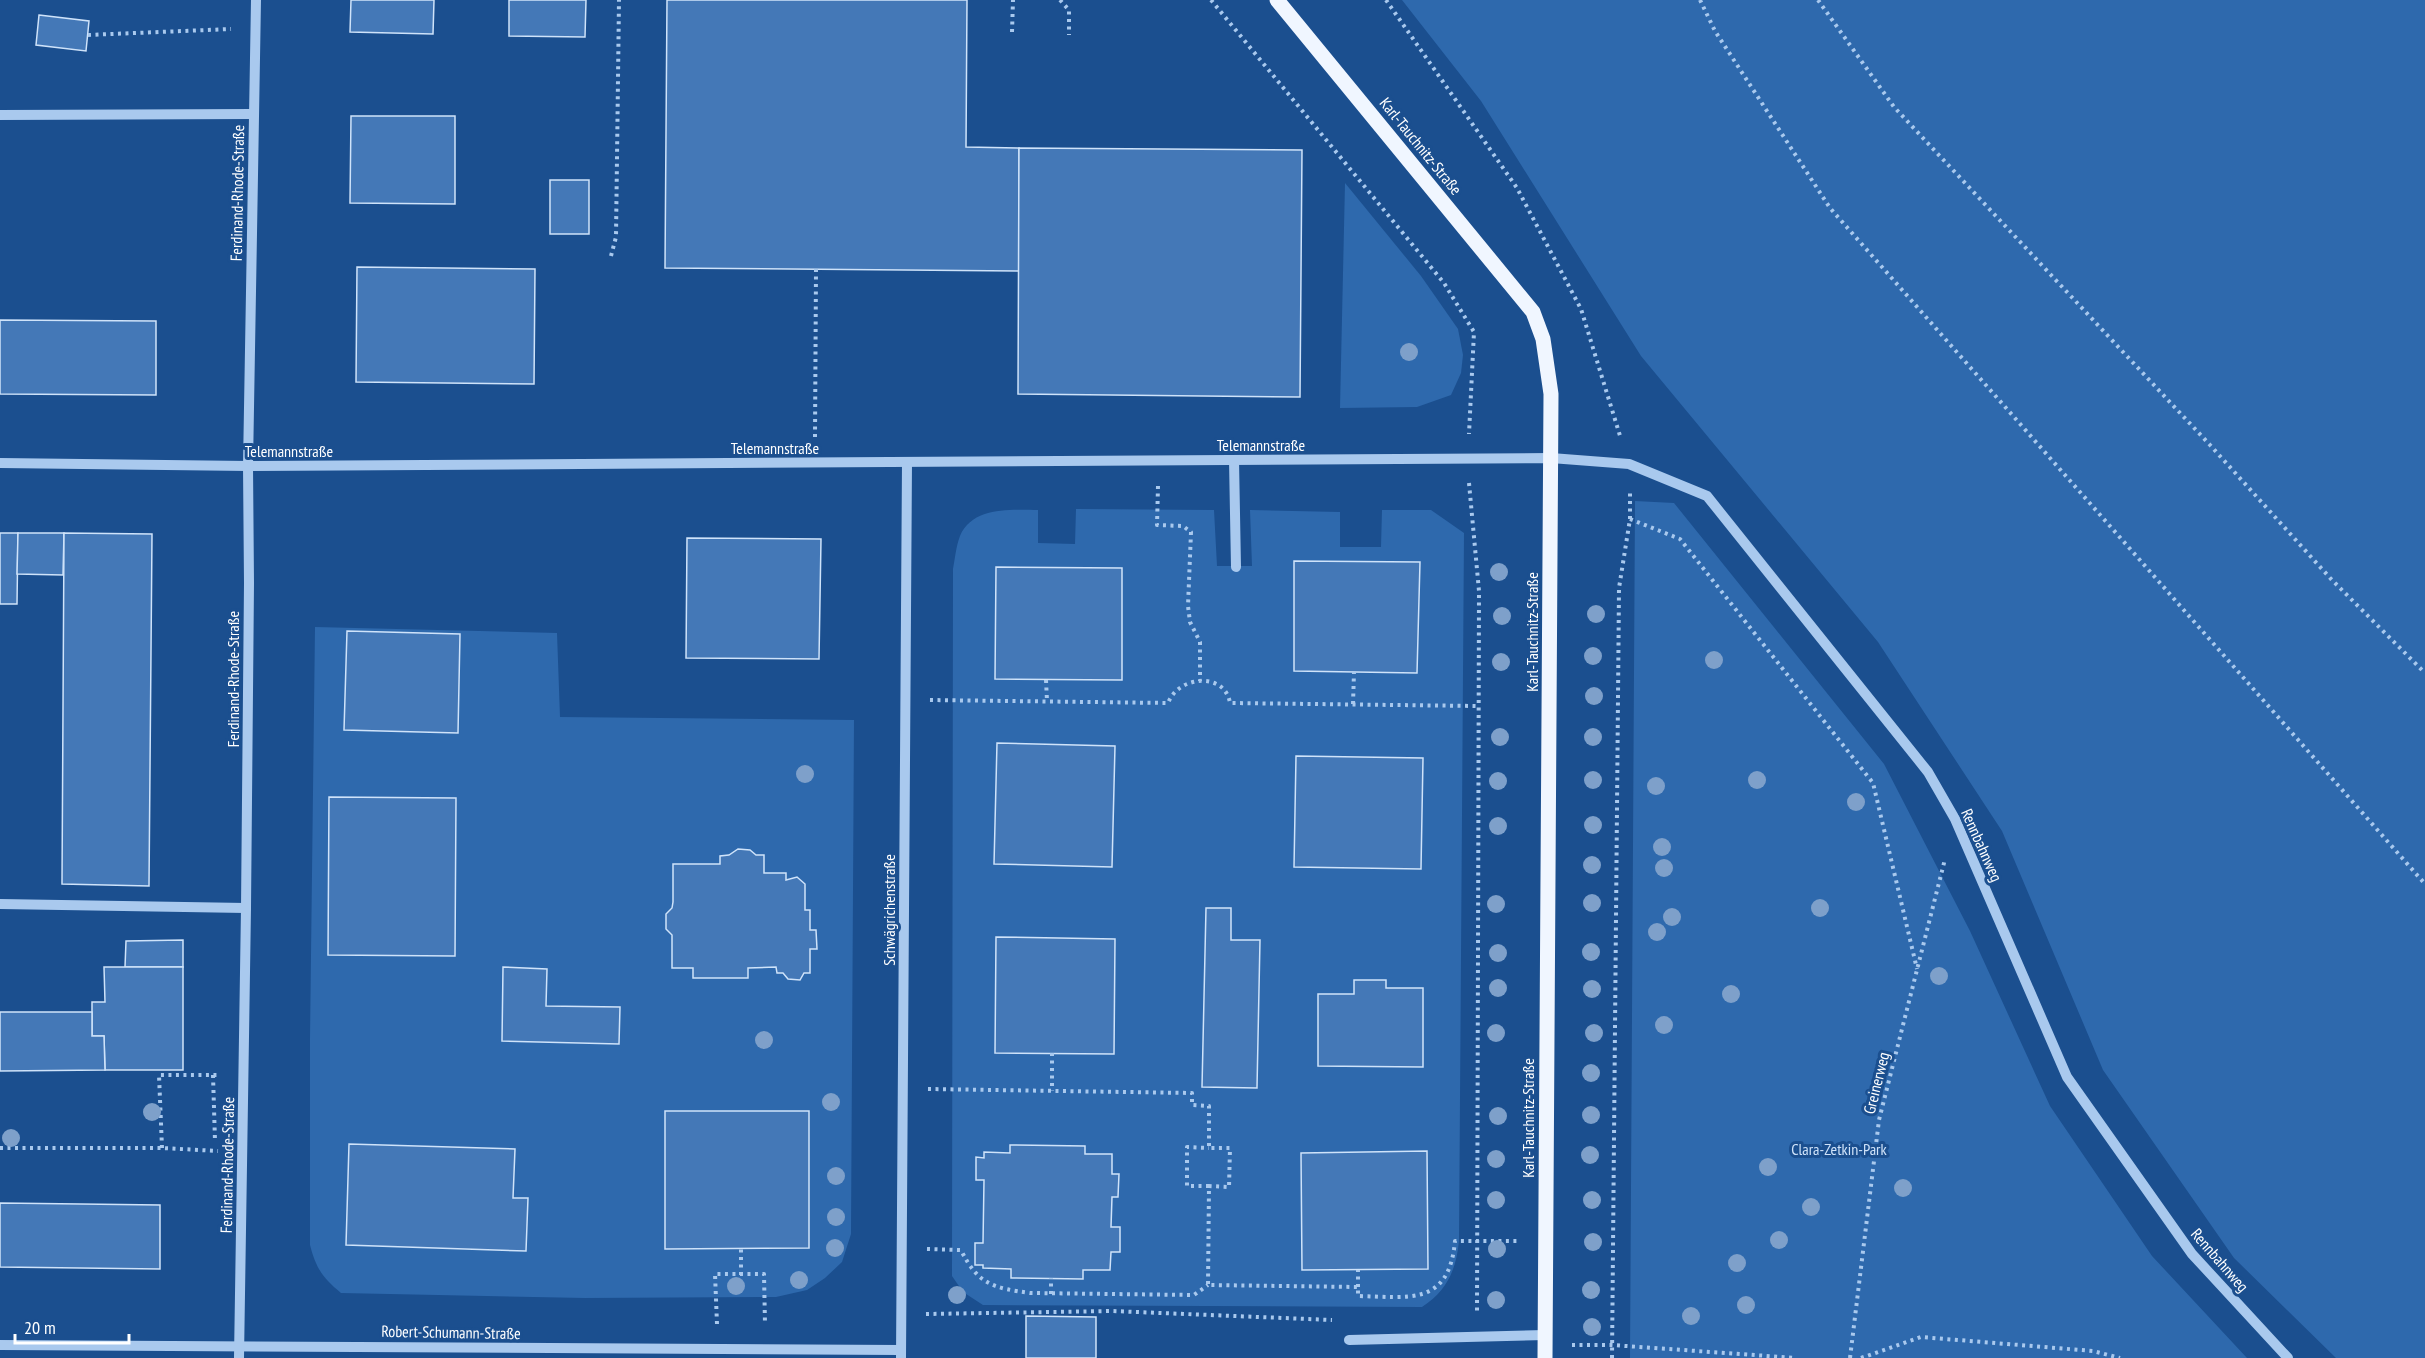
<svg xmlns="http://www.w3.org/2000/svg" width="2425" height="1358" font-family="'PT Sans Narrow',sans-serif">
<rect width="100%" height="100%" fill="#1b4f8f"/>
<g fill="#2e69ad">
<polygon points="1402,0 2425,0 2425,1358 2336,1358 2234,1258 2103,1070 2002,831 1878,642 1641,356 1481,101"/>
<polygon points="1345,183 1421,276 1458,329 1463,355 1461,373 1451,395 1417,407 1340,408"/>
<polygon points="1635,501 1674,503 1884,764 1970,931 2050,1106 2152,1256 2247,1358 1630,1358"/>
<path d="M1076 509 1214 510 1217 566H1252L1250 510 1340 512V547H1381L1382 510H1431L1464 533 1459 1241C1456 1270 1447 1291 1422 1307L983 1305 963 1292 952 1276 953 569C955 559 956 546 960 536 973 506 1012 510 1038 510V543L1075 544Z"/>
<path d="M315 627 557 633 560 717 854 720 851 1234 842 1262 825 1278 807 1290 776 1297 585 1298 341 1293C322 1277 316 1268 310 1245V1038Z"/>
</g>
<g fill="#4478b7" stroke="#cfe3fa" stroke-width="1.5">
<polygon points="351,0 434,0 433,34 350,32"/>
<polygon points="509,0 586,0 585,37 509,36"/>
<polygon points="667,0 967,0 966,147 1019,148 1019,271 665,268"/>
<polygon points="39,15 89,21 86,51 36,45"/>
<polygon points="351,116 455,116 455,204 350,203"/>
<polygon points="1019,148 1302,150 1300,397 1018,394"/>
<rect x="550" y="180" width="39" height="54"/>
<polygon points="357,267 535,269 534,384 356,382"/>
<polygon points="0,320 156,321 156,395 0,394"/>
<polygon points="0,533 18,533 17,604 0,604"/>
<polygon points="18,533 64,533 63,575 17,574"/>
<polygon points="64,533 152,534 149,886 62,884"/>
<polygon points="687,538 821,539 819,659 686,658"/>
<polygon points="1294,561 1420,562 1417,673 1294,671"/>
<polygon points="996,567 1122,568 1122,680 995,679"/>
<polygon points="347,631 460,634 458,733 344,730"/>
<polygon points="997,743 1115,746 1112,867 994,864"/>
<polygon points="1296,756 1423,758 1421,869 1294,867"/>
<polygon points="329,797 456,798 455,956 328,955"/>
<polygon points="738,849 750,850 756,855 764,855 764,873 786,873 786,880 797,877 805,884 805,910 810,910 810,930 816,930 817,949 810,949 810,973 804,973 800,980 788,979 783,973 777,973 776,967 748,968 748,978 693,978 693,968 672,968 672,935 666,929 666,914 672,908 673,902 673,864 720,864 720,856 729,855"/>
<polygon points="1206,908 1231,908 1231,940 1260,940 1257,1088 1202,1087"/>
<polygon points="996,937 1115,939 1114,1054 995,1053"/>
<polygon points="183,940 183,967 125,967 126,941"/>
<polygon points="104,967 183,967 183,1070 105,1070 104,1036 92,1036 92,1002 105,1002"/>
<polygon points="503,967 547,969 546,1006 620,1007 619,1044 502,1041"/>
<polygon points="1354,980 1386,980 1386,988 1423,988 1423,1067 1318,1066 1318,994 1354,994"/>
<polygon points="0,1012 92,1012 92,1036 104,1036 105,1070 0,1071"/>
<polygon points="665,1111 809,1111 809,1248 665,1249"/>
<polygon points="349,1144 515,1149 513,1198 528,1198 526,1251 346,1245"/>
<polygon points="1010,1145 1085,1146 1085,1154 1112,1154 1112,1174 1119,1174 1118,1197 1112,1197 1111,1227 1120,1227 1120,1252 1111,1252 1110,1270 1083,1270 1083,1279 1011,1278 1011,1269 983,1268 983,1265 975,1265 975,1243 983,1243 984,1180 976,1180 976,1157 984,1158 984,1152 1010,1153"/>
<polygon points="1427,1151 1428,1269 1302,1270 1301,1153"/>
<polygon points="0,1203 160,1205 160,1269 0,1267"/>
<polygon points="1026,1316 1096,1317 1096,1358 1026,1358"/>
</g>
<g fill="none" stroke-linecap="round" stroke-linejoin="round">
<g stroke="#a9c9ee" stroke-width="4" stroke-dasharray="3 4.5" stroke-linecap="butt">
<polyline points="1060,0 1069,10 1069,35"/>
<polyline points="1211,0 1444,283 1474,332 1469,434"/>
<polyline points="1386,0 1517,188 1581,309 1621,439"/>
<polyline points="1700,0 1715,31 1830,208 2425,884"/>
<polyline points="1818,0 1894,107 2210,445 2331,579 2425,673"/>
<polyline points="1012,32 1013,0"/>
<polyline points="88,35 231,29"/>
<polyline points="611,256 616,237 619,0"/>
<polyline points="815,437 816,269"/>
<polyline points="1469,483 1479,591 1477,1312"/>
<polyline points="1158,486 1157,525 1183,526 1191,532 1188,606 1190,622 1200,642 1200,681"/>
<polyline points="1630,519 1680,539 1873,783 1917,969"/>
<polyline points="1046,680 1047,701"/>
<path d="M930 700 1168 703C1179 675 1225 672 1230 703L1478 706"/>
<polyline points="1353,704 1354,672"/>
<polyline points="1052,1053 1052,1091"/>
<polyline points="213,1075 215,1141"/>
<path d="M928 1089 1192 1093V1105L1209 1106V1148H1230L1229 1187 1209 1186 1208 1285 1358 1287V1296C1408 1297 1449 1307 1455 1241H1519"/>
<polyline points="0,1148 162,1148 218,1151"/>
<polyline points="162,1148 159,1075 219,1075"/>
<polyline points="1209,1186 1187,1186 1187,1147 1209,1148"/>
<path d="M927 1249 961 1250C978 1285 994 1288 1030 1293L1194 1295 1208 1285"/>
<polyline points="741,1275 741,1249"/>
<polyline points="1358,1287 1358,1270"/>
<polyline points="1051,1294 1051,1278"/>
<polyline points="926,1314 1112,1311 1332,1320"/>
<polyline points="717,1324 715,1274 764,1274 765,1324"/>
<polyline points="1572,1345 1612,1345 1796,1358"/>
<polyline points="1612,1358 1619,588 1630,519 1630,490"/>
<polyline points="1850,1358 1879,1120 1945,859"/>
<polyline points="1861,1358 1921,1337 2093,1351 2120,1358"/>
</g>
<g stroke="#a9c9ee" stroke-width="10">
<polyline points="0,115 253,114"/>
<polyline points="1234,460 1236,567"/>
<polyline points="0,463 248,466 1551,458 1629,464 1707,496 1928,772 1955,819 2067,1077 2192,1254 2288,1358"/>
<polyline points="0,904 246,908"/>
<polyline points="1349,1340 1545,1335"/>
<polyline points="0,1345 901,1350"/>
<polyline points="239,1358 246,908 249,583 248,466 256,0"/>
<polyline points="901,1358 907,462"/>
</g>
<polyline stroke="#f0f6ff" stroke-width="15" points="1277,0 1533,312 1543,339 1551,394 1545,1358"/>
</g>
<g fill="#7ea0ca">
<circle cx="1409" cy="352" r="9"/>
<circle cx="1499" cy="572" r="9"/>
<circle cx="1596" cy="614" r="9"/>
<circle cx="1502" cy="616" r="9"/>
<circle cx="1593" cy="656" r="9"/>
<circle cx="1714" cy="660" r="9"/>
<circle cx="1501" cy="662" r="9"/>
<circle cx="1594" cy="696" r="9"/>
<circle cx="1500" cy="737" r="9"/>
<circle cx="1593" cy="737" r="9"/>
<circle cx="805" cy="774" r="9"/>
<circle cx="1593" cy="780" r="9"/>
<circle cx="1757" cy="780" r="9"/>
<circle cx="1498" cy="781" r="9"/>
<circle cx="1656" cy="786" r="9"/>
<circle cx="1856" cy="802" r="9"/>
<circle cx="1593" cy="825" r="9"/>
<circle cx="1498" cy="826" r="9"/>
<circle cx="1662" cy="847" r="9"/>
<circle cx="1592" cy="865" r="9"/>
<circle cx="1664" cy="868" r="9"/>
<circle cx="1592" cy="903" r="9"/>
<circle cx="1496" cy="904" r="9"/>
<circle cx="1820" cy="908" r="9"/>
<circle cx="1672" cy="917" r="9"/>
<circle cx="1657" cy="932" r="9"/>
<circle cx="1591" cy="952" r="9"/>
<circle cx="1498" cy="953" r="9"/>
<circle cx="1939" cy="976" r="9"/>
<circle cx="1498" cy="988" r="9"/>
<circle cx="1592" cy="989" r="9"/>
<circle cx="1731" cy="994" r="9"/>
<circle cx="1664" cy="1025" r="9"/>
<circle cx="1496" cy="1033" r="9"/>
<circle cx="1594" cy="1033" r="9"/>
<circle cx="764" cy="1040" r="9"/>
<circle cx="1591" cy="1073" r="9"/>
<circle cx="831" cy="1102" r="9"/>
<circle cx="152" cy="1112" r="9"/>
<circle cx="1591" cy="1115" r="9"/>
<circle cx="1498" cy="1116" r="9"/>
<circle cx="11" cy="1138" r="9"/>
<circle cx="1590" cy="1155" r="9"/>
<circle cx="1496" cy="1159" r="9"/>
<circle cx="1768" cy="1167" r="9"/>
<circle cx="836" cy="1176" r="9"/>
<circle cx="1903" cy="1188" r="9"/>
<circle cx="1496" cy="1200" r="9"/>
<circle cx="1592" cy="1200" r="9"/>
<circle cx="1811" cy="1207" r="9"/>
<circle cx="836" cy="1217" r="9"/>
<circle cx="1779" cy="1240" r="9"/>
<circle cx="1593" cy="1242" r="9"/>
<circle cx="835" cy="1248" r="9"/>
<circle cx="1497" cy="1249" r="9"/>
<circle cx="1737" cy="1263" r="9"/>
<circle cx="799" cy="1280" r="9"/>
<circle cx="736" cy="1286" r="9"/>
<circle cx="1591" cy="1290" r="9"/>
<circle cx="957" cy="1295" r="9"/>
<circle cx="1496" cy="1300" r="9"/>
<circle cx="1746" cy="1305" r="9"/>
<circle cx="1691" cy="1316" r="9"/>
<circle cx="1592" cy="1327" r="9"/>
</g>
<g text-anchor="middle" stroke-width="6" stroke-linejoin="round" paint-order="stroke">
<g font-size="16" fill="#fff" stroke="#1b4f8f">
<text transform="translate(1421 146) rotate(51)" y="6">Karl-Tauchnitz-Straße</text>
<text transform="translate(237 193) rotate(-89)" y="6">Ferdinand-Rhode-Straße</text>
<text x="1261" y="451">Telemannstraße</text>
<text x="775" y="454">Telemannstraße</text>
<text x="289" y="457">Telemannstraße</text>
<text transform="translate(1532 632) rotate(-90)" y="6">Karl-Tauchnitz-Straße</text>
<text transform="translate(233 679) rotate(-90)" y="6">Ferdinand-Rhode-Straße</text>
<text transform="translate(1982 845) rotate(66)" y="6">Rennbahnweg</text>
<text transform="translate(889 910) rotate(-90)" y="6">Schwägrichenstraße</text>
<text transform="translate(1876 1083) rotate(-76)" y="6">Greinerweg</text>
<text transform="translate(1528 1118) rotate(-90)" y="6">Karl-Tauchnitz-Straße</text>
<text transform="translate(227 1165) rotate(-89)" y="6">Ferdinand-Rhode-Straße</text>
<text transform="translate(2220 1260) rotate(49)" y="6">Rennbahnweg</text>
<text transform="translate(451 1332) rotate(1)" y="6">Robert-Schumann-Straße</text>
</g>
<g font-size="16" fill="#cfe3fa" stroke="#1b4f8f">
<text x="1839" y="1155">Clara-Zetkin-Park</text>
</g>
</g>
<path d="M15 1334v9h114v-9" fill="none" stroke="#ffffff" stroke-width="3"/>
<text x="24" y="1334" font-size="18" fill="#ffffff" stroke="#1b4f8f" stroke-width="4.5" paint-order="stroke">20 m</text>
</svg>
